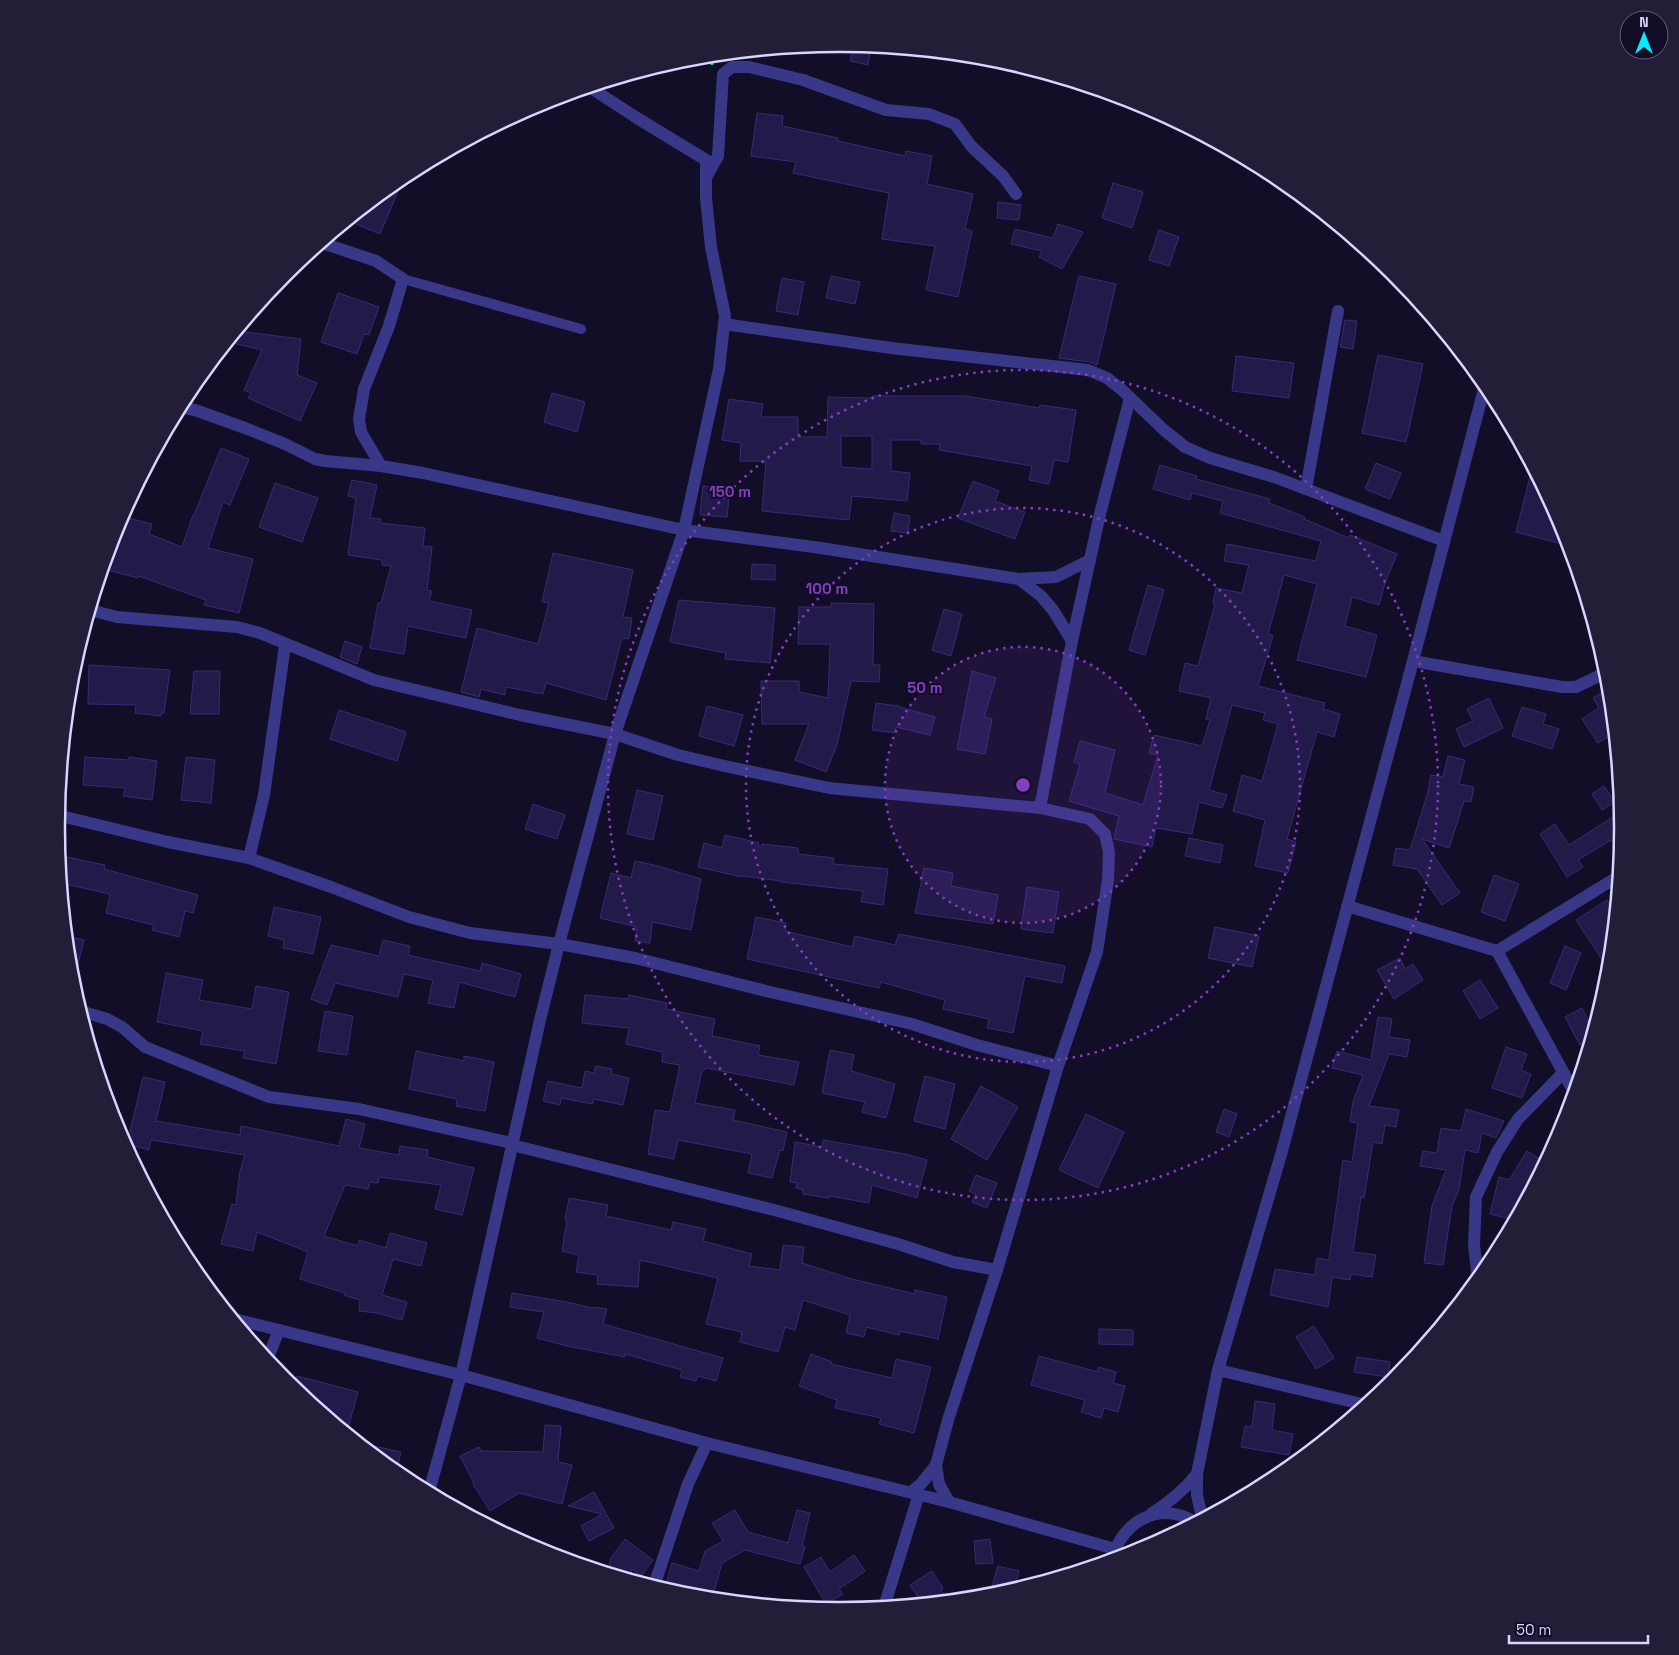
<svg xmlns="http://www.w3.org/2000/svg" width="1679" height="1655" font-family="'Space Grotesk',sans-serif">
<rect width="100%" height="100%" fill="#120e27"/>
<g fill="#221a49" stroke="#382b76" fill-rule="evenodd">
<polygon points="853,45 871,47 868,65 850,61"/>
<polygon points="757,113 783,116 782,126 838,138 838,141 905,156 906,151 932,156 927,184 973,194 965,229 972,231 958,297 926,290 935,246 882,239 889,193 793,173 796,162 751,156"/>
<polygon points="405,175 380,234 349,221 404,176"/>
<polygon points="1113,183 1143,192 1132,228 1102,218"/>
<polygon points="998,202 1021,205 1019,220 997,218"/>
<polygon points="1058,224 1083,232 1062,269 1039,257 1042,251 1011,244 1015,229 1053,238"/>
<polygon points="1159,230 1179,237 1169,266 1149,260"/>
<polygon points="831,276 860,282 855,304 826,298"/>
<polygon points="1079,276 1116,284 1097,365 1089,362 1059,358"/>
<polygon points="782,278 804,282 798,315 776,311"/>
<polygon points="338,293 379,307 369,335 364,334 357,354 321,342"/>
<polygon points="1345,320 1357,321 1353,349 1340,347"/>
<polygon points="238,331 301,339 297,375 317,383 300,421 248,398 251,393 244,390 262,350 229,342"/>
<polygon points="1378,355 1423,364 1406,442 1362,433"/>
<polygon points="1236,356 1294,363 1289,398 1232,391"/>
<polygon points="552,393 585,402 577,432 544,422"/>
<path d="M872 396H965L1039 408 1040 405 1076 410 1068 462 1054 460 1049 484 1029 480 1032 466 939 450 940 444H921V440H891V471L910 473 907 501 852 496 849 520 762 511 766 461H740L741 443 722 440 729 399 763 404 761 417H798V437H827L828 397 872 398ZM841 436H872V469L841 467Z"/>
<polygon points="221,448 249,459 230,505 223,502 208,548 253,559 239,613 204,605 206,600 139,576 138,578 103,569 116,527 121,516 152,524 149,534 182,547 193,515 194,515"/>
<polygon points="1376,463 1401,473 1390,499 1365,489"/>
<polygon points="1160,465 1197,476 1196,479 1270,499 1269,503 1305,517 1304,519 1349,538 1350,535 1397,554 1385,583 1379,605 1352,597 1345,626 1377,635 1366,677 1297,660 1317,584 1284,575 1268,634 1273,636 1258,686 1325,703 1323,709 1340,714 1334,737 1317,732 1287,839 1296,842 1288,873 1255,866 1265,820 1233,811 1242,775 1262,781 1278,724 1263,720 1265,713 1232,705 1209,790 1227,795 1222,808 1199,802 1192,834 1156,828 1152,847 1114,839 1119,816 1069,801 1080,764 1074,762 1080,741 1115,750 1105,793 1143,805 1158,755 1149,753 1154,735 1202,746 1210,720 1206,719 1211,698 1179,691 1185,663 1198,666 1215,604 1213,603 1216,588 1242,593 1249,565 1224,561 1227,544 1316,561 1321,541 1220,513 1223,501 1192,493 1190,500 1153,489"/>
<polygon points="1532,469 1564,528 1569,546 1516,532"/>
<polygon points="352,480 377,485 370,518 381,519 380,523 425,528 423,546 432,547 427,590 432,591 429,601 472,610 466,638 408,626 404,654 370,648 378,603 381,603 391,566 382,565 382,560 348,555 356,498 348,496"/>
<polygon points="973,481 999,491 995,501 1025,512 1015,539 958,518"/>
<polygon points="275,483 318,498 302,542 259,527"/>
<polygon points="703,486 730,489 727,517 700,515"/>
<polygon points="894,513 910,516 908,533 891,531"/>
<polygon points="553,553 633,570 623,617 632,618 629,639 622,638 606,700 546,683 543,694 506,687 505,695 481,689 479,697 461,692 477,628 538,644 549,603 542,602"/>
<polygon points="752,564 775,565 775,580 751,579"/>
<polygon points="1148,585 1164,590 1145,655 1129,650"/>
<polygon points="679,600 775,608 770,663 725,659 726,653 670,642"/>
<polygon points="831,603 874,604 873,665 880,665 879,682 851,681 837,745 826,772 795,760 809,724 762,724 761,681 799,681 799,692 828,698 830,644 798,644 799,607 831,607"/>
<polygon points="944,609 962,614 951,656 932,650"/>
<polygon points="345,641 362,647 357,664 340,657"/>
<polygon points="89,665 170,670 164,713 161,713 161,716 135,713 136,705 88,704"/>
<polygon points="194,671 220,671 219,714 190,714"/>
<polygon points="972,671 996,678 984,717 992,719 985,754 957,749"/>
<polygon points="1610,688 1614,733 1598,743 1582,719 1599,708 1593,698"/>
<polygon points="1489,698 1503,728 1464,747 1456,729 1473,721 1467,709"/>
<polygon points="876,703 899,706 899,707 935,717 930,735 896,727 895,733 872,730"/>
<polygon points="707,706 743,715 734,746 699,736"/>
<polygon points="1522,707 1546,714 1543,724 1559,729 1552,749 1512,736"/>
<polygon points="339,710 406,732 397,761 330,739"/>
<polygon points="1448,756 1465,760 1459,784 1474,787 1471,802 1464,801 1449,848 1422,839 1460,893 1442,905 1417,869 1393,865 1396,848 1410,850 1428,792 1431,775 1443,777"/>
<polygon points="85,757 129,760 129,757 157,761 152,800 123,796 125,788 83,785"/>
<polygon points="186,757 215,760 211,803 181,800"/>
<polygon points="1604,786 1615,802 1602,810 1592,794"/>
<polygon points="637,790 663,796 653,840 627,834"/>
<polygon points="533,804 565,815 557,839 525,829"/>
<polygon points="1616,815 1623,827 1621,855 1611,840 1578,860 1583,867 1567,877 1540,834 1555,824 1569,845"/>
<polygon points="725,835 759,843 758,847 761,847 762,844 798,848 798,854 834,858 833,864 888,869 883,905 861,902 863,891 781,882 782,881 742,876 742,877 698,867 704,843 722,848"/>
<polygon points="1189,838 1223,845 1220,863 1185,856"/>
<polygon points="67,857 105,865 104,869 198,895 193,913 185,911 179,937 152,930 154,925 106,913 110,894 61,883"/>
<polygon points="635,861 654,865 701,879 691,930 652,922 650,943 635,941 637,927 600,918 611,873 631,878"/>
<polygon points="924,868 953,873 951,886 998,895 993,924 915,913"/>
<polygon points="1494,875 1519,884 1505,921 1481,912"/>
<polygon points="1027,887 1059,892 1053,933 1021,929"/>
<polygon points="1607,900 1615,913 1609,970 1576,920"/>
<polygon points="274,907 321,917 313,954 283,948 284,940 268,936"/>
<polygon points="756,917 786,923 785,931 852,947 855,936 895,945 899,934 1065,966 1062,983 1025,976 1013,1033 987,1028 989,1019 943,1009 945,1000 881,982 879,988 747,959"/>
<polygon points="1215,927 1259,936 1252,967 1208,958"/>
<polygon points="66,936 84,940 73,984 71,980"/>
<polygon points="383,940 410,946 408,955 480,971 482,963 521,974 515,997 459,982 454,1008 428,1003 433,980 404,974 398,997 335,983 327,1005 311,999 331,945 379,956"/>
<polygon points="1565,946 1581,953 1566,990 1550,983"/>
<polygon points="1400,958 1405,969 1413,964 1423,980 1394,999 1377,970"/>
<polygon points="166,973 203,980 199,1000 252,1009 256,986 289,992 276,1064 243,1058 245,1051 200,1044 203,1031 157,1022"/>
<polygon points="1480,980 1498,1008 1480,1019 1463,991"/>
<polygon points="585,995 628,999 629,995 667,1003 666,1009 715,1019 712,1036 760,1046 758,1055 799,1062 794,1085 706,1068 705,1070 702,1070 695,1103 735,1110 733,1120 787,1132 783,1151 780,1150 772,1178 748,1173 752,1154 678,1140 674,1159 648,1154 655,1110 670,1112 680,1065 662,1062 663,1052 626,1044 629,1028 582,1023"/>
<polygon points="1582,1008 1593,1029 1590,1039 1580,1045 1565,1017"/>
<polygon points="325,1011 353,1016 347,1055 318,1051"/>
<polygon points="1378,1017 1392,1019 1389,1037 1410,1040 1407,1057 1389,1054 1369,1106 1399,1110 1396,1127 1385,1125 1382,1144 1373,1142 1364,1198 1361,1197 1353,1252 1376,1255 1372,1277 1351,1274 1350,1280 1332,1277 1328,1307 1270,1295 1275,1269 1315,1275 1317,1258 1329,1260 1343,1160 1352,1162 1358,1123 1350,1122 1353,1102 1363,1075 1332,1068 1337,1051 1371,1060"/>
<polygon points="1506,1047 1527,1054 1521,1070 1531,1074 1522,1098 1492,1088"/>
<polygon points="830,1050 854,1055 851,1071 895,1084 886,1118 862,1112 865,1102 822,1093"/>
<polygon points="416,1051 464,1061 464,1056 494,1062 485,1111 456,1106 457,1099 409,1089"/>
<polygon points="596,1066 612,1069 611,1074 629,1078 623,1105 594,1099 592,1104 561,1098 560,1105 543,1101 548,1081 582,1088 585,1071 594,1073"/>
<polygon points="925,1076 955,1084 945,1129 914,1121"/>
<polygon points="143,1077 165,1082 156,1121 240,1135 241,1126 339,1146 346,1119 365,1124 359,1148 399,1155 400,1146 428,1150 427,1157 474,1168 462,1215 435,1209 441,1185 379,1177 378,1183 370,1182 368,1189 345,1185 324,1236 358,1246 359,1240 386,1248 390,1233 427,1243 421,1266 393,1259 382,1295 407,1302 402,1320 377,1313 359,1311 360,1300 344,1295 345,1293 300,1279 308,1252 257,1232 253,1251 221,1244 232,1204 236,1205 240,1171 245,1155 151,1140 149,1150 127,1144"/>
<polygon points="981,1086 1018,1107 987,1160 951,1139"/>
<polygon points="1224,1109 1237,1114 1229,1137 1216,1132"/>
<polygon points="1466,1109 1504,1121 1496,1138 1482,1133 1478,1153 1465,1150 1459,1189 1452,1206 1443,1265 1424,1263 1432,1206 1446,1170 1420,1166 1423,1151 1437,1153 1441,1128 1461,1131"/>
<polygon points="1086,1114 1124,1132 1098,1188 1059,1170"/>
<polygon points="823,1140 905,1154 927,1160 917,1198 872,1185 869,1203 830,1196 829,1198 803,1194 803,1190 796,1188 797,1183 790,1182 795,1142 822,1147"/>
<polygon points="1527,1151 1545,1162 1519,1210 1513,1207 1510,1219 1490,1214 1499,1177 1509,1180"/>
<polygon points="976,1175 997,1183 987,1208 972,1202 976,1194 969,1191"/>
<polygon points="569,1198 608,1205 606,1216 671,1230 673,1222 706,1229 703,1241 752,1254 749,1266 780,1270 783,1245 804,1247 802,1263 852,1279 915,1294 915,1290 947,1297 938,1339 900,1331 899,1335 866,1327 864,1337 846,1333 850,1315 803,1300 795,1330 785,1327 778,1352 740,1342 742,1332 706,1324 718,1278 640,1260 638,1287 597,1284 598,1275 576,1272 579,1255 562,1251 567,1220 565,1220"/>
<polygon points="512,1293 567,1302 592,1308 593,1307 607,1309 603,1324 723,1358 716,1381 698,1376 696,1381 680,1377 682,1370 625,1354 625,1357 567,1346 537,1338 544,1312 510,1307"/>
<polygon points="1314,1326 1334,1358 1316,1369 1296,1337"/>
<polygon points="1099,1329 1133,1330 1133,1345 1099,1344"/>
<polygon points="811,1354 832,1362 831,1364 892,1378 896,1359 931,1367 914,1433 879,1424 881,1418 835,1408 837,1400 799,1386"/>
<polygon points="1039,1356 1098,1372 1098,1367 1116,1372 1113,1383 1125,1386 1118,1412 1104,1408 1101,1418 1081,1412 1085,1400 1031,1385"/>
<polygon points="1357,1357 1390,1362 1388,1377 1354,1372"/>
<polygon points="297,1376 358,1392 347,1432 293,1388"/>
<polygon points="1255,1401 1275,1404 1272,1430 1293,1434 1289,1455 1241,1447 1245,1426 1252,1427"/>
<polygon points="545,1425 561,1426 558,1462 572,1465 562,1504 519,1493 490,1511 473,1484 474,1483 460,1456 479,1447 481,1451 543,1452"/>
<polygon points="360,1443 401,1452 396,1473"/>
<polygon points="594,1492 614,1528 589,1541 581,1526 602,1514 568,1506"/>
<polygon points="735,1510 748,1532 788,1543 797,1510 810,1513 802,1546 805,1547 800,1564 745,1550 722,1563 712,1599 692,1597 693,1592 666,1584 672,1563 699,1571 705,1551 723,1541 712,1523"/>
<polygon points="625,1539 653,1560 641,1576 632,1569 630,1579 608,1572 611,1558"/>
<polygon points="990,1539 993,1563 976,1564 974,1541"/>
<polygon points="854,1555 865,1571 839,1589 843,1594 826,1604 804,1567 821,1557 830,1572"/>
<polygon points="998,1566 1019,1571 1014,1590 989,1597"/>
<polygon points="932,1571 943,1588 941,1590 948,1601 922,1603 910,1585"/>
</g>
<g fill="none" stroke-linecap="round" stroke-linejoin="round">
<polyline stroke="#2abdb1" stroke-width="3" stroke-dasharray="2.5 4" stroke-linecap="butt" points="712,65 712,56"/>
<polyline stroke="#393888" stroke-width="10" points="403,279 581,329"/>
<g stroke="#393888" stroke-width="12">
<polyline points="707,176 718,156 723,74 732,67 749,67 803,80 886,110 929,114 955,124 972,147 1003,176 1016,194"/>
<polyline points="322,243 376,261 403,279 389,326 364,389 359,419 361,432 381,466"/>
<polyline points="724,324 891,348 1088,370 1107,378 1121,389 1164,430 1185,447 1210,458 1274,477 1444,541"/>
<polyline points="180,407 195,410 245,428 285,444 315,459 325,461 381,466 423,473 684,530 814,547 1019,579 1056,577 1090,560"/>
<polyline points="1306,489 1338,311"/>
<polyline points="1019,579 1041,596 1053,610 1072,641"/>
<polyline points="90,610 117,617 237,627 260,633 374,680 520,715 615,734 678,755 729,767 829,788 1040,808 1090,819 1105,834 1109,852 1108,880 1097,952 1058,1066 997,1270 948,1420 936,1465 939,1484 949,1502"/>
<polyline points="1413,661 1562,687 1576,687 1607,672"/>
<polyline points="1040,808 1072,641 1100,514 1130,398"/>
<polyline points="57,815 168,842 249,858 331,887 409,917 470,933 559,944 635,958 770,992 912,1024 977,1045 1058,1066"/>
<polyline points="249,858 264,795 285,645"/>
<polyline points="1347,906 1497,951 1574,1092"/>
<polyline points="1497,951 1619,876"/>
<polyline points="80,1011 107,1019 122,1027 145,1047 269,1097 359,1109 512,1143"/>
<polyline points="512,1145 778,1211 898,1244 953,1262 997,1270"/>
<polyline points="1478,1279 1474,1245 1476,1197 1497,1152 1518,1119 1563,1073"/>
<polyline points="234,1319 461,1375 707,1443 949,1502 1115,1549"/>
<polyline points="267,1360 279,1330"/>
<polyline points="1218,1370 1366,1405"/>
<polyline points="429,1492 461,1375 540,1020 559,944 615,734 684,530 719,369 725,316 711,247 706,198 706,160 637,118 591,88"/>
<polyline points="911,1492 921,1484 936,1465"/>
<path d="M1152 1513C1170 1502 1184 1490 1197 1474"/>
<polyline points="1202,1518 1197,1495 1197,1474 1218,1370 1282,1151 1413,661 1485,385"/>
<path d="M1112 1560C1121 1522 1159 1500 1195 1522"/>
<polyline points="654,1586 688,1484 707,1443"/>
<polyline points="884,1607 919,1494"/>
</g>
</g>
<circle cx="1023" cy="785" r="138" fill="#843dc5" fill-opacity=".12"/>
<g fill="none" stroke="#843dc5" stroke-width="2.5" stroke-dasharray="2.5 5">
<circle cx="1023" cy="785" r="138"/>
<circle cx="1023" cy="785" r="277"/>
<circle cx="1023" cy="785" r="415"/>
</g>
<path d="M0 0H1679V1655H0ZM839 52H840A774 774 0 0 1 1614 826V828A774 774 0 0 1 840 1602H839A774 774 0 0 1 65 828V826A774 774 0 0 1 839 52Z" fill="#221e38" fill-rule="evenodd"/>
<path fill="none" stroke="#d9d5ff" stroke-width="2.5" d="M839 52H840A774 774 0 0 1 1614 826V828A774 774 0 0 1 840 1602H839A774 774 0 0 1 65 828V826A774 774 0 0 1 839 52Z"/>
<circle cx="1023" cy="785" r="8" fill="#843dc5" stroke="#120e27" stroke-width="2.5"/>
<g font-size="15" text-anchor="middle" font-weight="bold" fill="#843dc5" stroke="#120e27" stroke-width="4" stroke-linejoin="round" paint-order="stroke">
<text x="730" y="497">150 m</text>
<text x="827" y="594">100 m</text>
<text x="925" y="693">50 m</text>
</g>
<g transform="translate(1644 35)"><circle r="24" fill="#120e27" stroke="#625e7d"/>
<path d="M0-4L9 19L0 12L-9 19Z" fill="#01ebff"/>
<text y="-8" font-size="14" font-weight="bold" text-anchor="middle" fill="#d9d5ff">N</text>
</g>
<path d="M1509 1635v8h139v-8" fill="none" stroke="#d9d5ff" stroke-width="2.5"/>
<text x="1516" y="1635" font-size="15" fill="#d9d5ff" stroke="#120e27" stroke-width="4" paint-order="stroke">50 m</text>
</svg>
